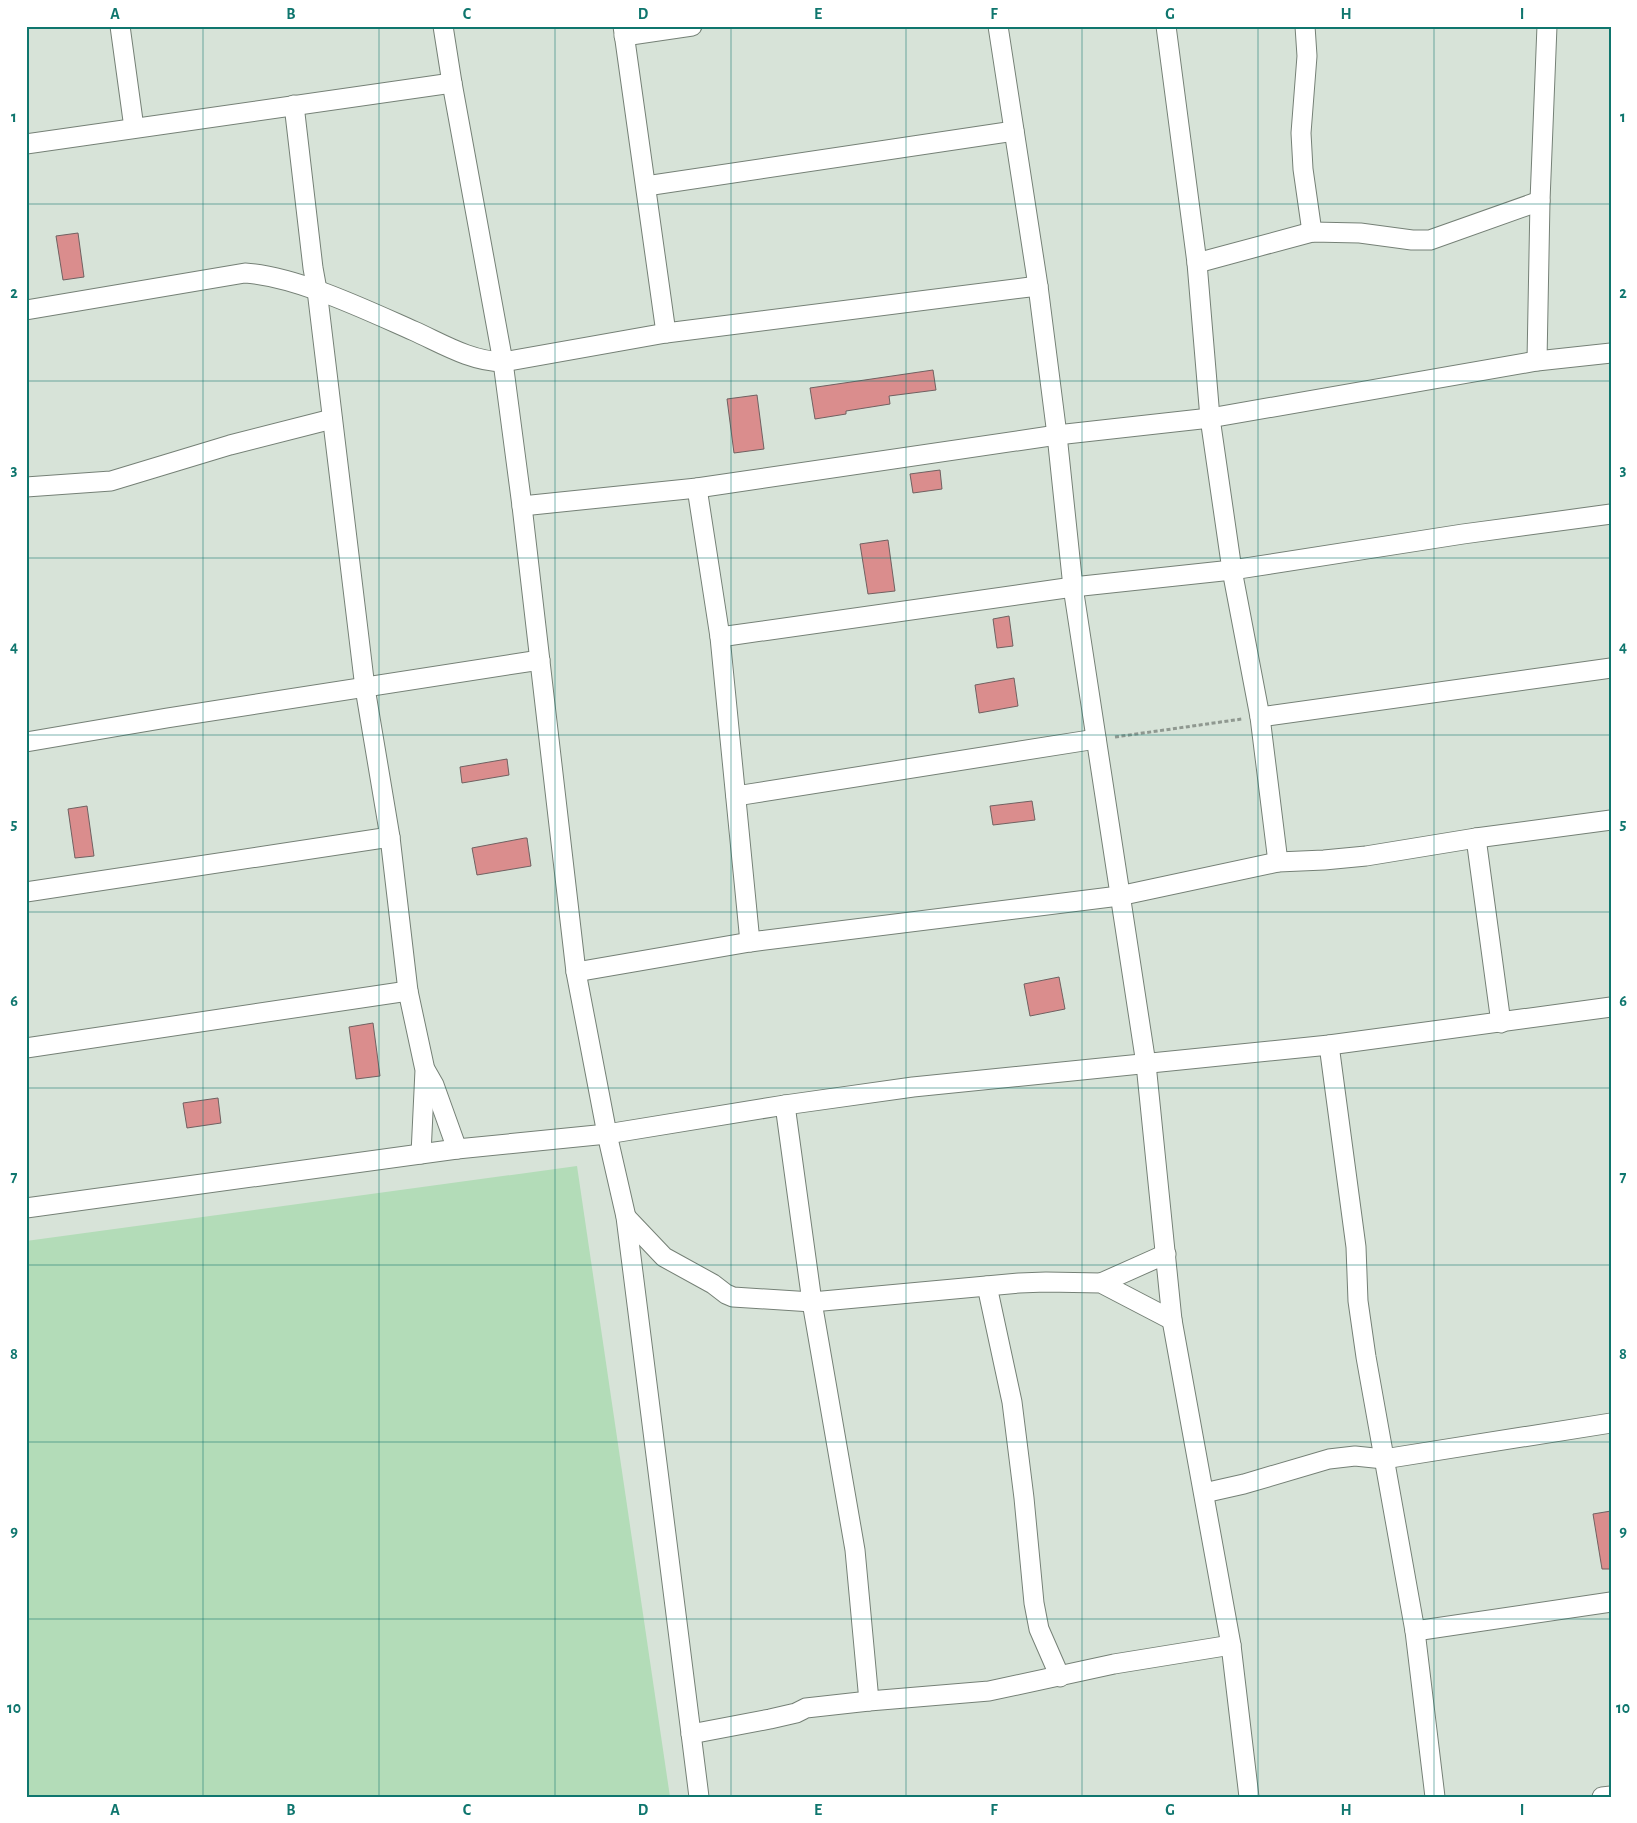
<svg xmlns="http://www.w3.org/2000/svg" width="1637" height="1823" font-family="'Alegreya Sans',sans-serif">
<rect width="100%" height="100%" fill="#d7e3d8"/>
<polygon fill="#b3dcb8" points="577,1166 670,1797 26,1797 26,1241"/>
<g fill="#da8d8d" stroke="#706161">
<polygon points="78,233 84,277 63,280 56,236"/>
<polygon points="933,370 936,390 889,396 890,404 846,411 846,414 815,419 810,388"/>
<polygon points="757,395 764,449 734,453 727,399"/>
<polygon points="940,470 942,489 913,493 910,474"/>
<polygon points="888,540 895,591 868,594 860,544"/>
<polygon points="1009,616 1013,646 997,648 993,619"/>
<polygon points="1014,678 1018,706 979,713 975,685"/>
<polygon points="507,759 509,775 462,783 460,767"/>
<polygon points="1032,801 1035,820 993,825 990,806"/>
<polygon points="87,806 94,856 75,858 68,809"/>
<polygon points="525,838 527,838 531,866 477,875 472,848"/>
<polygon points="1059,977 1065,1009 1030,1016 1024,984"/>
<polygon points="373,1023 380,1076 356,1079 349,1027"/>
<polygon points="218,1098 221,1123 187,1128 183,1103"/>
<polygon points="1611,1511 1611,1569 1602,1569 1593,1514"/>
</g>
<g fill="none" stroke-linecap="round" stroke-linejoin="round">
<g stroke="#758076" stroke-width="21">
<g id="minor">
<polyline points="120,26 134,128"/>
<polyline points="443,26 452,83 503,362 522,506 576,972 607,1134 626,1217 699,1797"/>
<polyline points="623,26 666,333"/>
<polyline points="998,26 1038,286 1057,435 1073,587 1146,1064 1172,1320 1231,1645 1249,1797"/>
<polyline points="1166,26 1197,263 1210,418 1232,570 1260,717 1278,862"/>
<polyline points="1305,26 1307,56 1301,133 1303,169 1312,232"/>
<polyline points="624,36 692,26"/>
<polyline points="294,105 313,268 317,290 365,688 390,837 408,991 425,1070 421,1154"/>
<polyline points="26,144 452,83"/>
<polyline points="646,186 1014,131"/>
<polyline points="1197,263 1312,232 1360,233 1412,240 1430,240 1540,201"/>
<path d="M26 310 245 273C298 277 364 309 414 331 443 344 470 361 503 362L666 333 1038 286"/>
<polyline points="1537,361 1540,201 1547,26"/>
<polyline points="26,487 111,481 230,445 332,419"/>
<polyline points="697,488 720,637 750,942"/>
<polyline points="522,506 697,488 1057,435 1210,418 1537,361 1611,353"/>
<polyline points="720,637 1073,587 1232,570 1463,534 1611,514"/>
<polyline points="1260,717 1611,668"/>
<polyline points="26,742 167,718 540,660"/>
<polyline points="736,796 1096,739"/>
<polyline points="1476,838 1501,1023"/>
<polyline points="26,892 390,837"/>
<polyline points="576,972 750,942 1119,896 1278,862 1324,860 1366,856 1476,838 1611,820"/>
<polyline points="1329,1045 1356,1247 1358,1301 1366,1357 1415,1631 1435,1797"/>
<polyline points="26,1048 408,991"/>
<polyline points="426,1071 434,1085 457,1149"/>
<polyline points="785,1105 812,1302 855,1550 869,1701 989,1691 1114,1664 1231,1645"/>
<polyline points="26,1208 457,1149 607,1134 785,1105 913,1087 1329,1045 1611,1007"/>
<polyline points="626,1217 664,1257 713,1284 726,1294 733,1297 812,1302 1019,1283 1046,1282 1101,1283 1172,1320"/>
<polyline points="1101,1283 1166,1254"/>
<polyline points="987,1286 1012,1402 1024,1498 1034,1603 1039,1629 1060,1677"/>
<polyline points="1204,1493 1244,1484 1329,1459 1355,1456 1384,1459 1611,1423"/>
<polyline points="1415,1631 1611,1602"/>
<polyline points="691,1734 770,1719 796,1713 806,1708 869,1701"/>
<polyline points="1602,1797 1611,1796"/>
</g>
</g>
<polyline stroke="#8f9890" stroke-width="3" stroke-dasharray="4 2.5" stroke-linecap="butt" points="1115,737 1242,719"/>
<use href="#minor" stroke="#fff" stroke-width="19"/>
</g>
<path fill="none" stroke="#0f766e" stroke-width="1" stroke-opacity="0.55" d="M203 26V1797M379 26V1797M555 26V1797M731 26V1797M906 26V1797M1082 26V1797M1258 26V1797M1434 26V1797M26 204H1611M26 381H1611M26 558H1611M26 735H1611M26 912H1611M26 1088H1611M26 1265H1611M26 1442H1611M26 1619H1611"/>
<rect width="1637" height="1823" fill="none" stroke="#ffffff" stroke-width="55"/>
<rect x="28" y="28" width="1582" height="1768" fill="none" stroke="#0f766e" stroke-width="2"/>
<g font-size="16" text-anchor="middle" font-weight="bold" fill="#0f766e">
<text x="115" y="19">A</text>
<text x="291" y="19">B</text>
<text x="467" y="19">C</text>
<text x="643" y="19">D</text>
<text x="818" y="19">E</text>
<text x="994" y="19">F</text>
<text x="1170" y="19">G</text>
<text x="1346" y="19">H</text>
<text x="1522" y="19">I</text>
<text x="14" y="122">1</text>
<text x="1623" y="122">1</text>
<text x="14" y="298">2</text>
<text x="1623" y="298">2</text>
<text x="14" y="475">3</text>
<text x="1623" y="475">3</text>
<text x="14" y="652">4</text>
<text x="1623" y="652">4</text>
<text x="14" y="829">5</text>
<text x="1623" y="829">5</text>
<text x="14" y="1006">6</text>
<text x="1623" y="1006">6</text>
<text x="14" y="1182">7</text>
<text x="1623" y="1182">7</text>
<text x="14" y="1359">8</text>
<text x="1623" y="1359">8</text>
<text x="14" y="1536">9</text>
<text x="1623" y="1536">9</text>
<text x="14" y="1713">10</text>
<text x="1623" y="1713">10</text>
<text x="115" y="1815">A</text>
<text x="291" y="1815">B</text>
<text x="467" y="1815">C</text>
<text x="643" y="1815">D</text>
<text x="818" y="1815">E</text>
<text x="994" y="1815">F</text>
<text x="1170" y="1815">G</text>
<text x="1346" y="1815">H</text>
<text x="1522" y="1815">I</text>
</g>
</svg>
